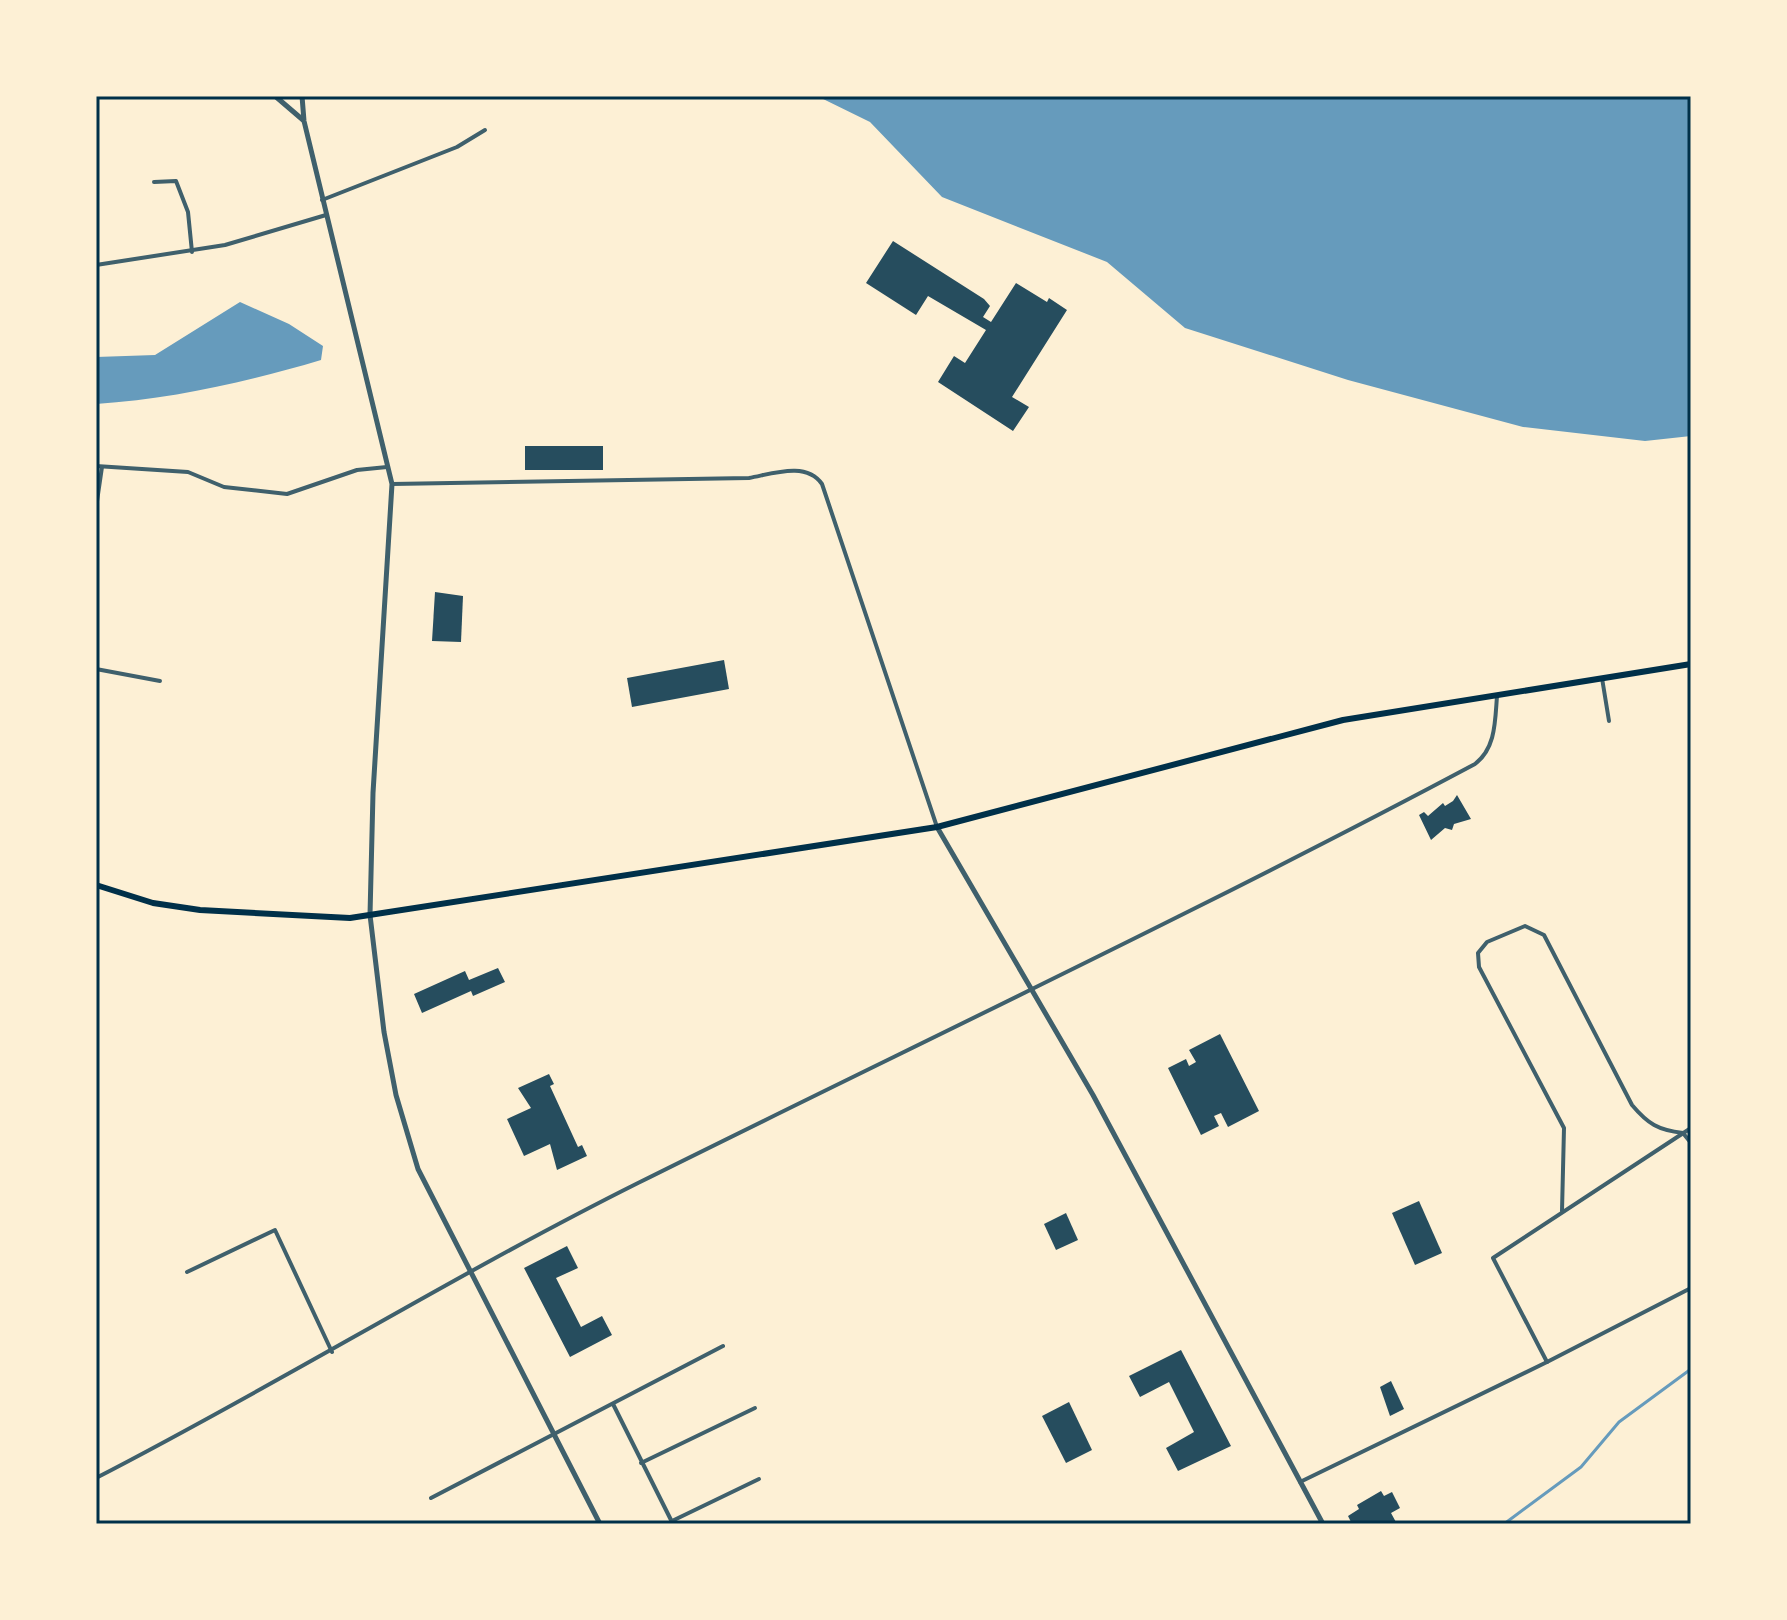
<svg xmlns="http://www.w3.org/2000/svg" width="1787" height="1620" font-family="'Open Sans',sans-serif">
<rect width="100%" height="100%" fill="#fdf0d5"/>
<g fill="#669bbc">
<polygon points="817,96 1691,96 1691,436 1645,441 1523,427 1348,380 1185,328 1107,262 942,197 870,122"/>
<path d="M240 302 289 324 323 346 321 360C247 382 173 399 96 404V357L155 355Z"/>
</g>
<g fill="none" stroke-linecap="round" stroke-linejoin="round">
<polyline stroke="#669bbc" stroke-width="3" points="1504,1524 1581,1467 1619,1422 1691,1369"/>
</g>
<g fill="#264d5e">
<polygon points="893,241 984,299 990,306 983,317 991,322 1016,283 1047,302 1049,298 1067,310 1012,397 1029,407 1013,431 938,382 954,356 965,363 986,330 928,296 916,315 866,283"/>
<rect x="525" y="446" width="78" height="24"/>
<polygon points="435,592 463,596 461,642 432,641"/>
<polygon points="724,660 729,689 632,707 627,678"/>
<polygon points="1457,795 1471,819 1454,824 1452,830 1445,828 1431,840 1419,815 1424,812 1428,816 1443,803 1445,806 1453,801"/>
<polygon points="498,968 505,982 473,996 471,991 422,1013 414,994 465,971 469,980"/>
<polygon points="1220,1034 1259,1111 1228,1127 1221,1113 1214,1116 1219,1126 1201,1135 1168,1068 1186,1059 1189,1066 1196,1062 1189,1050"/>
<polygon points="549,1074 554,1084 550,1086 578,1147 582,1145 587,1156 557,1170 550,1144 524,1156 507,1119 531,1108 518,1088"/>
<polygon points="1419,1201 1442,1253 1415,1265 1392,1213"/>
<polygon points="1066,1213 1078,1240 1056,1250 1044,1224"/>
<polygon points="567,1246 578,1268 556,1278 581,1327 602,1316 612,1335 570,1357 524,1268"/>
<polygon points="1181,1350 1231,1446 1178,1471 1166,1448 1194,1432 1169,1382 1140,1397 1129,1376"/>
<polygon points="1391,1381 1404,1409 1390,1416 1380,1387"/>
<polygon points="1069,1402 1092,1450 1066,1463 1042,1416"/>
<polygon points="1381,1491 1384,1496 1392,1492 1400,1508 1391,1513 1397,1524 1352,1524 1348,1516 1359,1509 1357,1505"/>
</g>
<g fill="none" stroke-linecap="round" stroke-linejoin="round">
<g stroke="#3f606c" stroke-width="4">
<polyline points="154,182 176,181 188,212 192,252"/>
<polyline points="322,200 457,147 485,130"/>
<polyline points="96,265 225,245 326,215"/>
<polyline points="96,466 188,472 224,487 287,494 357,470 387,467"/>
<path d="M392 484 749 478C772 474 806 461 822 484L937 827"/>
<polyline points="96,508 102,467"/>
<polyline points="96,669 160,681"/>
<polyline points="1602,678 1609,721"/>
<path d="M1562 1211 1564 1128 1479 967 1478 953 1487 942 1525 926 1544 935 1632 1105C1648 1124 1658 1130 1683 1133L1691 1143"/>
<polyline points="187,1272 275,1230 332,1352"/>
<polyline points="1547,1362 1493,1258 1691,1128"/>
<polyline points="613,1404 673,1524"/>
<polyline points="641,1463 755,1408"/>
<path d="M96 1478C279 1384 454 1275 638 1183 917 1044 1199 911 1475 764 1496 748 1495 721 1497 696"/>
<polyline points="1300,1482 1547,1362 1691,1288"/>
<polyline points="431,1498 723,1346"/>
<polyline points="672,1521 759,1479"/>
</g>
<g stroke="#3f606c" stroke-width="5">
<polyline points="275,96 303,120"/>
<polyline points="302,96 304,121 392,484 373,793 370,915 384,1032 396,1095 418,1169 600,1524"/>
<polyline points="937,827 1093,1095 1323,1524"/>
</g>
<polyline stroke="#003049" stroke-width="6" points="96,885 153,903 200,910 350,918 937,827 1343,720 1691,664"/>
</g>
<rect width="1787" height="1620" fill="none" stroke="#fdf0d5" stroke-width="196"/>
<rect x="98" y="98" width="1591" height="1424" fill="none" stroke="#003049" stroke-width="3"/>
</svg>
